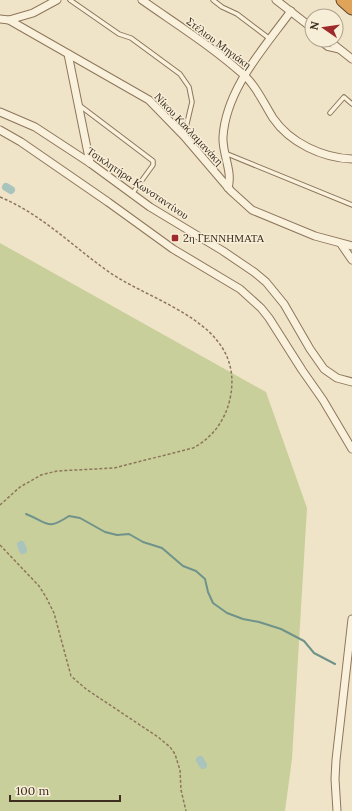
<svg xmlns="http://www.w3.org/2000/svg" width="352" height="811" font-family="Lora,serif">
<rect width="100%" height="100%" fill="#f0e4c8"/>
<polygon fill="#c9cf9b" points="0,243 266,392 307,508 292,759 285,811 0,811"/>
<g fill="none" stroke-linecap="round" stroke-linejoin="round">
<path stroke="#6f938a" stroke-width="2" d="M26 514C49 523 46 531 69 516L80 518 105 532 117 535 129 534 143 542 162 548 183 566 196 571 205 579 208 592 213 603 227 613 243 619 259 622 281 629 304 641 314 653 335 664"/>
<g stroke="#a9c4bc" stroke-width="8">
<polyline points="6,187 11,190"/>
<polyline points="21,545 23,550"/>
<polyline points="200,760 203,765"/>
</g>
<g stroke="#8d765c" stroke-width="5.5">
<g id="service">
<polyline points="70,0 119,34 131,38 180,74 189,87 192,102 184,136"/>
<polyline points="213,0 222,7 237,14 270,39"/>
<polyline points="308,27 312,35"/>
<polyline points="317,40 327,48 340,51"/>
<polyline points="79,105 153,161 153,165 132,194"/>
<polyline points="330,113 344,97 352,104"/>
<polyline points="225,153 352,205"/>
</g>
</g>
<g stroke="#8d765c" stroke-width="9">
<g id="minor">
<path d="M142 0C176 24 213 47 245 76 257 87 264 104 273 118 290 143 323 158 352 159"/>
<polyline points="276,0 312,28"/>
<polyline points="0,19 9,20 149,100 184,136 231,191 252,210 315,236 352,246"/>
<polyline points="9,20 33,13 57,0"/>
<polyline points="328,40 352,59"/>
<polyline points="68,54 90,163"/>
<polyline points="0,112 35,127 90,163 150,207 223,251 254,272 266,282 284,304 310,349 324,369 337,378 352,382"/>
<polyline points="0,130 21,142 108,202 173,249 240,289 261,308 269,318 302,370 323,400 352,449"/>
<path d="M228 188C233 171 222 154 223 137 226 89 264 48 291 11"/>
<polyline points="341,244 352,260"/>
<polyline points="337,811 335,779 336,760 352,619"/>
</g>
</g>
<g stroke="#5b4430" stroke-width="15">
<polyline id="motorway" points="343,0 352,8"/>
</g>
<g stroke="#8d765c" stroke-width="1.5" stroke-dasharray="3 2" stroke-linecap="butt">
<path d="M0 197C43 215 72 246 109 272 157 305 246 323 230 399 225 421 212 438 193 448L114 468 57 471 41 475 20 487 0 505"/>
<polyline points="0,545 39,586 46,597 54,613 71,676 86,689 158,737 170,747 175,754 180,770 181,790 186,811"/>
</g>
<use href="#service" stroke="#faf1dc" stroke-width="3.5"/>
<use href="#minor" stroke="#faf1dc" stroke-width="7"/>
<use href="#motorway" stroke="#e0a458" stroke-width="13"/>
</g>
<rect fill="#9e2a2b" stroke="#f7eed8" stroke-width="1.5" x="171" y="234" width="8" height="8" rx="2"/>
<g text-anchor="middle" stroke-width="3" stroke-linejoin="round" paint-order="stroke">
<g font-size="11" fill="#3d2e20" stroke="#f7eed8">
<text transform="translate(219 43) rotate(37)" y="4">Στέλιου Μηγιάκη</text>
<text transform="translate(189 129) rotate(47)" y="4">Νίκου Κακλαμανάκη</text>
<text transform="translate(138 183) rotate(34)" y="4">Τσικλητήρα Κωνσταντίνου</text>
</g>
<g font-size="11" fill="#3d2e20" stroke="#f7eed8" text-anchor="start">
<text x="183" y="242">2η ΓΕΝΝΗΜΑΤΑ</text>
</g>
</g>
<g transform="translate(324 28) rotate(283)"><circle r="19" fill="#f7eed8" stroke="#ada18e"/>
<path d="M0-3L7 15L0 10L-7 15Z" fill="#9e2a2b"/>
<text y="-6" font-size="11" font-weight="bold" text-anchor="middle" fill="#3d2e20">N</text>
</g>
<path d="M10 795v6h110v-6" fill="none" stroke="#3d2e20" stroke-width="2"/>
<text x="16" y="795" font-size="12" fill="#3d2e20" stroke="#f7eed8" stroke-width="3" paint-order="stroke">100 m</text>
</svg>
